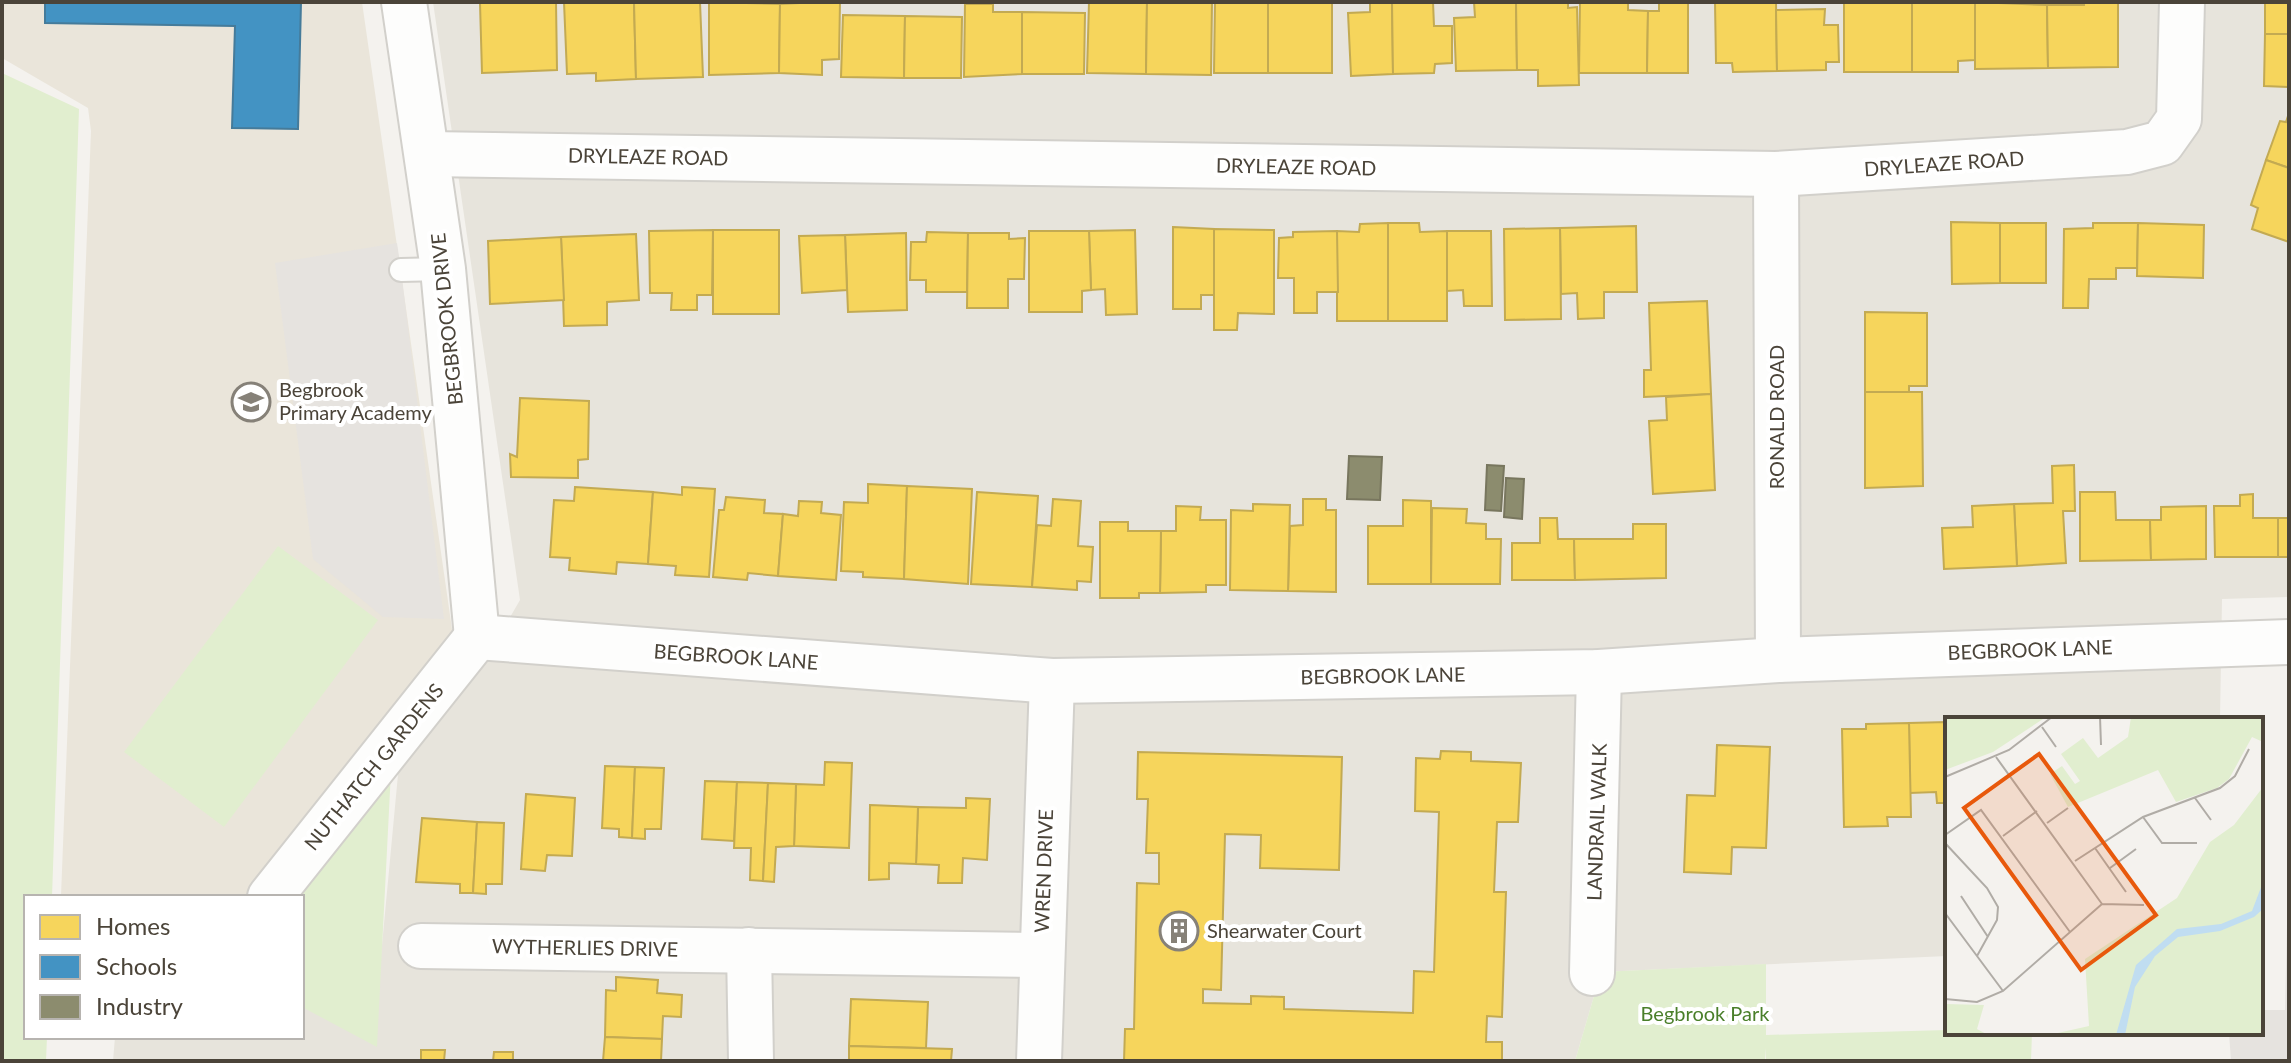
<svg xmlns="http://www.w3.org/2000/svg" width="2291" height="1063" font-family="Lato,sans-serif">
<rect width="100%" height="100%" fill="#f4f2ee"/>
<polygon fill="#e7e4dc" points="433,2 2289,2 2289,597 2222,599 2220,719 1947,719 1947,956 1601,972 1575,1061 113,1061 115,1037 302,1037 302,968 379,977 399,764 478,673 520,600"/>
<polygon fill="#eae5da" points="2,2 362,2 454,643 245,897 61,896 91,131 88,108 2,58"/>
<g fill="#e1eecf">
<polygon points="2,73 79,109 52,897 26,897 26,1037 47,1037 46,1061 2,1061"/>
<polygon points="278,546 378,620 224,827 124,752"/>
<polygon points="391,771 377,1047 302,1007 302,897 292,897"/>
<polygon points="1766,964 1766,1035 1947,1030 2032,1033 2031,1061 1766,1061 1765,1048 1765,1061 1575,1061 1601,972"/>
</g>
<g fill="#e6e3df">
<polygon points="397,243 401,270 444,619 383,617 313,559 275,263"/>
<polygon points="2289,837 2289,1061 2231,1061 2229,1033 2261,1033 2261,1010 2285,1010"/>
</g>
<g fill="#f6d55c" stroke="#c3aa52" stroke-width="2">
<polygon points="556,2 557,70 482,73 480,3"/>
<polygon points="564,2 634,2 636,79 596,81 596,73 567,74"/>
<polygon points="700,2 703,77 636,79 634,3"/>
<polygon points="709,2 780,4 779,73 709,75"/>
<polygon points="819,2 840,2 839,59 822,60 822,75 779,73 780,4"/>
<polygon points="1089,2 1147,2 1146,74 1087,73"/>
<polygon points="1147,2 1212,2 1211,75 1146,74"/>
<polygon points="1215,2 1268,2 1268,73 1214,73"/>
<rect x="1268" y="2" width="64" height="71"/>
<polygon points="1370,2 1392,2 1393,74 1351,76 1348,13 1370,12"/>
<polygon points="1392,2 1433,2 1434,26 1452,26 1452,63 1435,64 1434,73 1393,74"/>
<polygon points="1474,2 1516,2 1517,70 1456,71 1454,18 1475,17"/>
<polygon points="1516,2 1568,2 1568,8 1577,7 1579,85 1538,86 1538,70 1517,70"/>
<polygon points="1580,2 1628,2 1628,10 1648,11 1647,73 1579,73"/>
<polygon points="1659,2 1688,2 1688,73 1647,73 1648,11 1659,11"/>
<polygon points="1715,2 1776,2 1777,71 1733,72 1732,63 1716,63"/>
<rect x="1844" y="2" width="68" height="70"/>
<polygon points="1912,2 1975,2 1975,60 1958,61 1958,72 1912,72"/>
<polygon points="1975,2 2047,5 2048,68 1975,69"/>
<polygon points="2084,2 2118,2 2118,67 2048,68 2047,5 2084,5"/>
<rect x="2265" y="2" width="24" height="32"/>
<polygon points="965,4 993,4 993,12 1022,12 1022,74 964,77"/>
<polygon points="1825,9 1824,25 1838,25 1839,62 1826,62 1826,70 1777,71 1776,10"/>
<polygon points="1022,12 1085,13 1084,74 1022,74"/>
<polygon points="843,15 905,16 904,78 841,77"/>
<polygon points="905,16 962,17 961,78 904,78"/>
<polygon points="2265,34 2289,34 2289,87 2264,86"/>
<polygon points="2289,113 2289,168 2266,160 2280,121 2286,122"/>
<polygon points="2266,160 2289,168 2289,242 2252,229 2258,208 2251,205"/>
<polygon points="1951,222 2000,223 2000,283 1952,284"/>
<polygon points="1388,223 1419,223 1420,232 1447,231 1447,321 1388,321"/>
<polygon points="1388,223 1388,321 1337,321 1337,231 1359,232 1360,224"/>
<rect x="2000" y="223" width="46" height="60"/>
<polygon points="2093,223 2138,223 2137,268 2116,268 2116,279 2089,279 2088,308 2063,308 2064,229 2093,228"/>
<polygon points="2138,223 2204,225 2203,278 2137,276"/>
<polygon points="1636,226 1637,292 1604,292 1604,318 1578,319 1577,293 1561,294 1560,228"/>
<polygon points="1173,227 1214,229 1214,295 1201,295 1201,309 1173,309"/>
<polygon points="1560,228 1561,319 1505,320 1504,229"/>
<polygon points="1214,229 1274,230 1274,314 1238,313 1237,330 1214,330"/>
<rect x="713" y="230" width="66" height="84"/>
<polygon points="713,230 712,295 697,295 697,310 671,310 672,293 650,293 649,231"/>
<polygon points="1135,230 1137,314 1106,315 1105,289 1091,290 1089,231"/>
<polygon points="1029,231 1089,231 1091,290 1082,291 1082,312 1029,312"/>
<polygon points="1337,231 1338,292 1317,292 1317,313 1294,313 1294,278 1278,278 1279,238 1293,237 1293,232"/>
<polygon points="1447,231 1491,231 1492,306 1464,306 1463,290 1447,291"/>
<polygon points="927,232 968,233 967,292 926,292 926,280 910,280 911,242 926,242"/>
<polygon points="906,233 907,310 848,312 845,235"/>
<polygon points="968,233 1009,233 1009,239 1025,238 1024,279 1008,279 1008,308 967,308"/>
<polygon points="636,234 639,300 607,302 607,325 564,326 561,237"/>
<polygon points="845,235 847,290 802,293 799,236"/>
<polygon points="561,237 564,300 490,304 488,241"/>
<polygon points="1707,301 1711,394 1644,397 1644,370 1651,370 1649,303"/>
<polygon points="1865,312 1927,313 1927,386 1909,386 1909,393 1865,392"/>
<polygon points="1865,392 1922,392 1923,486 1865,488"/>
<polygon points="1711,394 1715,490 1653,494 1649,421 1667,420 1666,397"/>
<polygon points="520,398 589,401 588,459 578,460 578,478 511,477 510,454 517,457"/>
<polygon points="2074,465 2075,511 2063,511 2066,563 2017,566 2014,504 2053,503 2052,466"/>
<polygon points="868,484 907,486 904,579 863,577 863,572 841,571 844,502 868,503"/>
<polygon points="907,486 972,489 968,584 904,579"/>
<polygon points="575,487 653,492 648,564 617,562 616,574 569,570 570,558 550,557 554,500 574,501"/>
<polygon points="682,487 715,489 709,577 675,575 676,566 648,564 653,492 682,495"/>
<polygon points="977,492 1038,496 1032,587 971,584"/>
<polygon points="2080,492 2115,492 2116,520 2150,520 2151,560 2080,561"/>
<polygon points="2253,494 2253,518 2278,518 2278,557 2215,557 2214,506 2240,506 2240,495"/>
<polygon points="726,497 765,500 764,513 783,514 778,576 748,573 747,580 713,577 719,510 724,510"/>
<polygon points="1053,499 1081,501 1078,546 1093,547 1091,582 1077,581 1077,590 1032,587 1037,525 1051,526"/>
<polygon points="1303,499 1326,499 1326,510 1336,510 1336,592 1288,591 1290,526 1303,525"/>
<polygon points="1403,500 1431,501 1431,584 1368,584 1368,526 1403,526"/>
<polygon points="799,501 822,502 821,513 841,515 836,580 778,576 783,514 798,516"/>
<polygon points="1253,504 1290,505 1288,591 1230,590 1231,510 1253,511"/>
<polygon points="2014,504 2017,566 1944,569 1942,528 1973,527 1972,506"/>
<polygon points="1176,506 1201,507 1200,520 1226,520 1226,585 1206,585 1206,592 1160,593 1161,531 1176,531"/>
<polygon points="2206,506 2206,559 2151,560 2150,520 2161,520 2161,507"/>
<polygon points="1432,508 1467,509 1466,523 1486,524 1486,539 1501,539 1500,584 1431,584"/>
<polygon points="1540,518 1557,518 1558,539 1574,539 1575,580 1512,580 1512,543 1540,543"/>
<rect x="2278" y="518" width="11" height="39"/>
<polygon points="1100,522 1128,522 1128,531 1161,531 1160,593 1139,593 1139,598 1100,598"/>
<polygon points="1633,524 1666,524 1666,578 1575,580 1574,539 1633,539"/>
<polygon points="2118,716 2169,717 2169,719 2118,719"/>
<rect x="2169" y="717" width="67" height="2"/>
<polygon points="1947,722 1947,803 1937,803 1936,792 1910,793 1909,723"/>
<polygon points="1909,723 1911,817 1887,817 1888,826 1844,827 1842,729 1866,729 1866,724"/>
<polygon points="1717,745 1770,747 1766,848 1732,847 1731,874 1684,872 1687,795 1715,796"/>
<polygon points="1441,751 1471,752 1471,761 1521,763 1518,822 1497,822 1494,892 1506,892 1502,1017 1487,1016 1486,1042 1502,1042 1502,1061 1124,1061 1125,1029 1134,1029 1137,883 1159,884 1159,853 1146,853 1148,799 1137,799 1138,752 1342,757 1339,870 1260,868 1261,835 1225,834 1221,990 1203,989 1203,1003 1251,1004 1251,996 1284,997 1284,1009 1413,1013 1414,971 1434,972 1439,812 1415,811 1416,758 1440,759"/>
<polygon points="825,762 852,763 849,848 794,846 796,784 824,785"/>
<polygon points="605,766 635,767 632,838 619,837 619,829 602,828"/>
<polygon points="635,767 664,768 661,829 645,829 645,839 632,838"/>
<polygon points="705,781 737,782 734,841 702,839"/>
<polygon points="737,782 768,783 763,881 750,880 751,848 734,848"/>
<polygon points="768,783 796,784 794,846 776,847 774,882 763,881"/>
<polygon points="526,794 575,798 572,856 547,855 545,871 521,869"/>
<polygon points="966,798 990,799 987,860 963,858 962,883 938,883 939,865 916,864 918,807 966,808"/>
<polygon points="870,805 918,807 916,864 889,863 889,879 869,880"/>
<polygon points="422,818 477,822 473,893 460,893 460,884 416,882"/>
<polygon points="477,822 504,823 502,884 486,884 486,894 473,893"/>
<polygon points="616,977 658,980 657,993 682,995 681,1017 663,1016 662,1039 605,1037 606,990 616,991"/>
<polygon points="851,999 928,1002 926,1048 849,1046"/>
<polygon points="605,1037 662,1039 661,1061 603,1061"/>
<polygon points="849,1046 952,1049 951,1061 849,1061"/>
<polygon points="421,1050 445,1050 444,1061 421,1061"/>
<polygon points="494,1052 513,1052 513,1061 493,1061"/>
</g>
<polygon fill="#4393c3" stroke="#457b9a" stroke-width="2" points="45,2 301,2 298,129 232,128 235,26 45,23"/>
<g fill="#8c8c6e" stroke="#78765e" stroke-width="2">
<polygon points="1349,456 1382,457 1380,500 1347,499"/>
<polygon points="1487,465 1504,466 1501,511 1485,510"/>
<polygon points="1506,478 1524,479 1522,519 1504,517"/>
</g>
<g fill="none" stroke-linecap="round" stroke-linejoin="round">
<g stroke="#d2d0cb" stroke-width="26">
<polyline id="lane" points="401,270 443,269"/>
</g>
<g stroke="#d2d0cb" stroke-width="48">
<g id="street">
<polyline points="404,2 443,269 477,637"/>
<polyline points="428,154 1776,174 2127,152 2162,143 2179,119 2182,2"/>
<polyline points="1776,174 1778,660"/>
<polyline points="477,637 1052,681 1599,672 1778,660 2289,642"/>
<polyline points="270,897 477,637"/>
<polyline points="421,946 1041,955"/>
<polyline points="749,950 751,1061"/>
<polyline points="1592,973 1599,672"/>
<polyline points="1039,1061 1052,681"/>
</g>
</g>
<use href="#lane" stroke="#fdfdfc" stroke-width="22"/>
<use href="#street" stroke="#fdfdfc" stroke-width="44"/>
</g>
<defs>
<g id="school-ring" transform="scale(2)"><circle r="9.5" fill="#fff" stroke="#868178" stroke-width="1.5"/><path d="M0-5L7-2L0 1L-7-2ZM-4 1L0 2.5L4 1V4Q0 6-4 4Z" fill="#868178"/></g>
<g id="building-ring" transform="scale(2)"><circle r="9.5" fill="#fff" stroke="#868178" stroke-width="1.5"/><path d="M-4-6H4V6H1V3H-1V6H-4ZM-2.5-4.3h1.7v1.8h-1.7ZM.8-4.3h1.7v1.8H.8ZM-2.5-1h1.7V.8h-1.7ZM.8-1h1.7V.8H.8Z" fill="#868178"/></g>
</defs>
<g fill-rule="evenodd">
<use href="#school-ring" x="251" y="402"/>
<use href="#building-ring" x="1179" y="931"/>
</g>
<g text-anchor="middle" stroke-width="8" stroke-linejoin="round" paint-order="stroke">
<g font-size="20" fill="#4b4439" stroke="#fff">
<text transform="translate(648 157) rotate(1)" y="7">DRYLEAZE ROAD</text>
<text transform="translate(1944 164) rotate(-4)" y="7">DRYLEAZE ROAD</text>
<text transform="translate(1296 167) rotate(1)" y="7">DRYLEAZE ROAD</text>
<text transform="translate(447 319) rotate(-96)" y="7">BEGBROOK DRIVE</text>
<text transform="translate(1777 417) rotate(-90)" y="7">RONALD ROAD</text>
<text transform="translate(2030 650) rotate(-2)" y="7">BEGBROOK LANE</text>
<text transform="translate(736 657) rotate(4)" y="7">BEGBROOK LANE</text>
<text transform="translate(1383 676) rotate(-1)" y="7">BEGBROOK LANE</text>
<text transform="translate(374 767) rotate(-51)" y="7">NUTHATCH GARDENS</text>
<text transform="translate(1597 822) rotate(-88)" y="7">LANDRAIL WALK</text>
<text transform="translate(1044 871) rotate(-88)" y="7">WREN DRIVE</text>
<text transform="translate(585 948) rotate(1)" y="7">WYTHERLIES DRIVE</text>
</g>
<g font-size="20" fill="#4b4439" stroke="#fff" text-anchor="start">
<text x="279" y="397">Begbrook<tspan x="279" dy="23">Primary Academy</tspan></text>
<text x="1207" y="938">Shearwater Court</text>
</g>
<g font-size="20" fill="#4a7f2a" stroke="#fff">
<text x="1705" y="1021">Begbrook Park</text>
</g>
</g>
<g transform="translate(1945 717)">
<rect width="318" height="318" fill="#f4f2ee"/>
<path d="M0 0H101L48 35 0 53ZM186 0H318V25L307 20 284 62 272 71 231 85 213 53 123 90 105 57 117 49 130 67 135 64 116 37 138 21 153 41 183 20ZM318 70V318H104L144 309 140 242 232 181 265 125 289 108ZM0 287 39 288 32 312 43 318H0Z" fill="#e1eecf"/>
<path d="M318 165V192L309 200 275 214 233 220 210 239 190 270 180 318H171L191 248 232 212 276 207 307 194Z" fill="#c0ddf1"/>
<path fill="none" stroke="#b0aca6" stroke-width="2" d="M155 0 156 28M97 10 111 30M51 40 157 187M0 60 64 33 107 0M250 81 266 103M198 100 217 126H252M102 106 123 91M0 118 36 93 125 215M58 119 92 94M0 126 42 171 53 190 52 203 32 239M150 131 181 175M130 144 198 100 275 71 290 59 304 32M165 151 191 132M16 179 43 220M157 187 199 188M0 196 58 274M0 282 32 285 58 274 157 187"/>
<path fill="#e8590c" fill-opacity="0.15" stroke="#e8590c" stroke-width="4" d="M94 37 211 198 136 253 19 91Z"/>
<rect width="318" height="318" fill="none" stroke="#4b4439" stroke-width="4"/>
</g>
<rect width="2291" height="1063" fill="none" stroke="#4b4439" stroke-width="8"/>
<rect x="24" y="895" width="280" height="144" fill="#ffffff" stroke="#b7b4b0" stroke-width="2"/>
<rect x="40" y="915" width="40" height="24" fill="#f6d55c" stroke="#b7b4b0" stroke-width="2"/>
<text x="96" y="935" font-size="24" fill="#4b4439">Homes</text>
<rect x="40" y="955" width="40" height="24" fill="#4393c3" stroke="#b7b4b0" stroke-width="2"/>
<text x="96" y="975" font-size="24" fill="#4b4439">Schools</text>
<rect x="40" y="995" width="40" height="24" fill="#8c8c6e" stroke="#b7b4b0" stroke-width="2"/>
<text x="96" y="1015" font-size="24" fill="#4b4439">Industry</text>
</svg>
